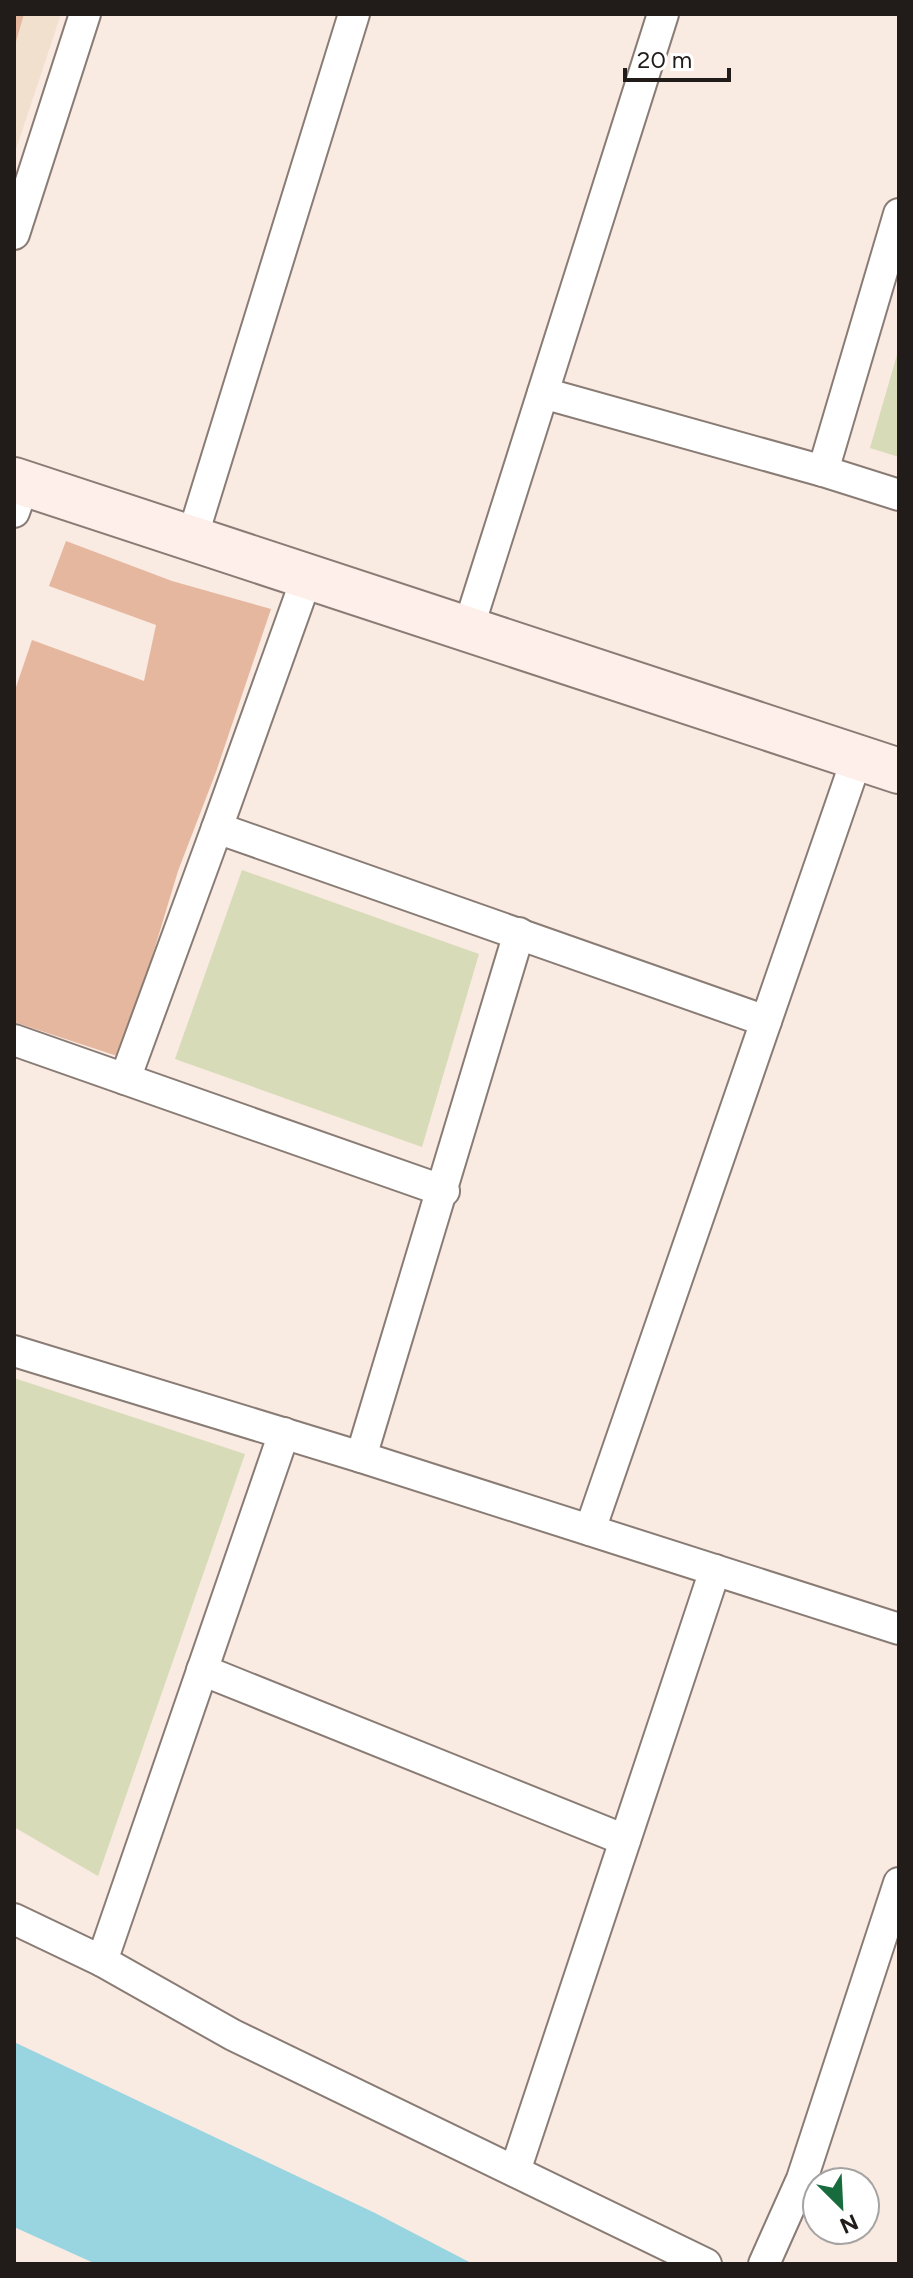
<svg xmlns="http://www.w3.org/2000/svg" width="913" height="2278" font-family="Figtree,sans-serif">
<rect width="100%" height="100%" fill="#f9eae2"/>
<polygon fill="#f2e0cf" points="14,14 61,14 14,155"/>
<g fill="#d7dbb7">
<polygon points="899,348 899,457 870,448"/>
<polygon points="242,870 479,954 422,1147 175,1059"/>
<polygon points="14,1378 245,1454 98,1876 14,1827"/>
</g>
<polygon fill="#98d5e0" points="14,2042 375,2213 473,2264 96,2264 14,2227"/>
<g fill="#e6b79f">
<polygon points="14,14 24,14 15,45 14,45"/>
<polygon points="66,541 172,581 271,609 216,772 178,871 149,967 117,1056 14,1022 14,693 32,640 144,681 156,625 49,586"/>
</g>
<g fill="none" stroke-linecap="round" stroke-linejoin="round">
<g stroke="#897c75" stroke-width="34">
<g id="street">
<polyline points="14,234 85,14"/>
<polyline points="543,393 823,471 899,495"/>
<polyline points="823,471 899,214"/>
<polyline points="14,512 24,484"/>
<polyline points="192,538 354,14"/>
<polyline points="468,629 663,14"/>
<polyline points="217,828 307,577"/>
<polyline points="14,1040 444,1191"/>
<polyline points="125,1079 217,828 766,1021"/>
<polyline points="14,1351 361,1457 899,1629"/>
<polyline points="361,1457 519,933"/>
<polyline points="590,1530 857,758"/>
<polyline points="202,1670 625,1840"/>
<polyline points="14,1919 102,1961 233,2035 706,2264"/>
<polyline points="102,1961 284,1433"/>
<polyline points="515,2171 715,1570"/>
<polyline points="764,2264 802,2179 899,1883"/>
</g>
</g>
<g stroke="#897c75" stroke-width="48">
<polyline id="secondary" points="14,480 899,771"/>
</g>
<use href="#street" stroke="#fff" stroke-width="30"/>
<use href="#secondary" stroke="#ffefeb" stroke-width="44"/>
</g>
<rect width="913" height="2278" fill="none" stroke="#211b19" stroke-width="32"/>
<g transform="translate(841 2206) rotate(156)"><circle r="38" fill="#ffffff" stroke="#a6a4a3" stroke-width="2"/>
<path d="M0-6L14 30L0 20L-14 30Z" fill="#186b3c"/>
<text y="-12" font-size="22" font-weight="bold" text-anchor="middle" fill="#211b19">N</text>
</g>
<path d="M625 68v12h104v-12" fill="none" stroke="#211b19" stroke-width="4"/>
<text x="637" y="68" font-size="24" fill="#211b19" stroke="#ffffff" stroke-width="6" paint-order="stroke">20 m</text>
</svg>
